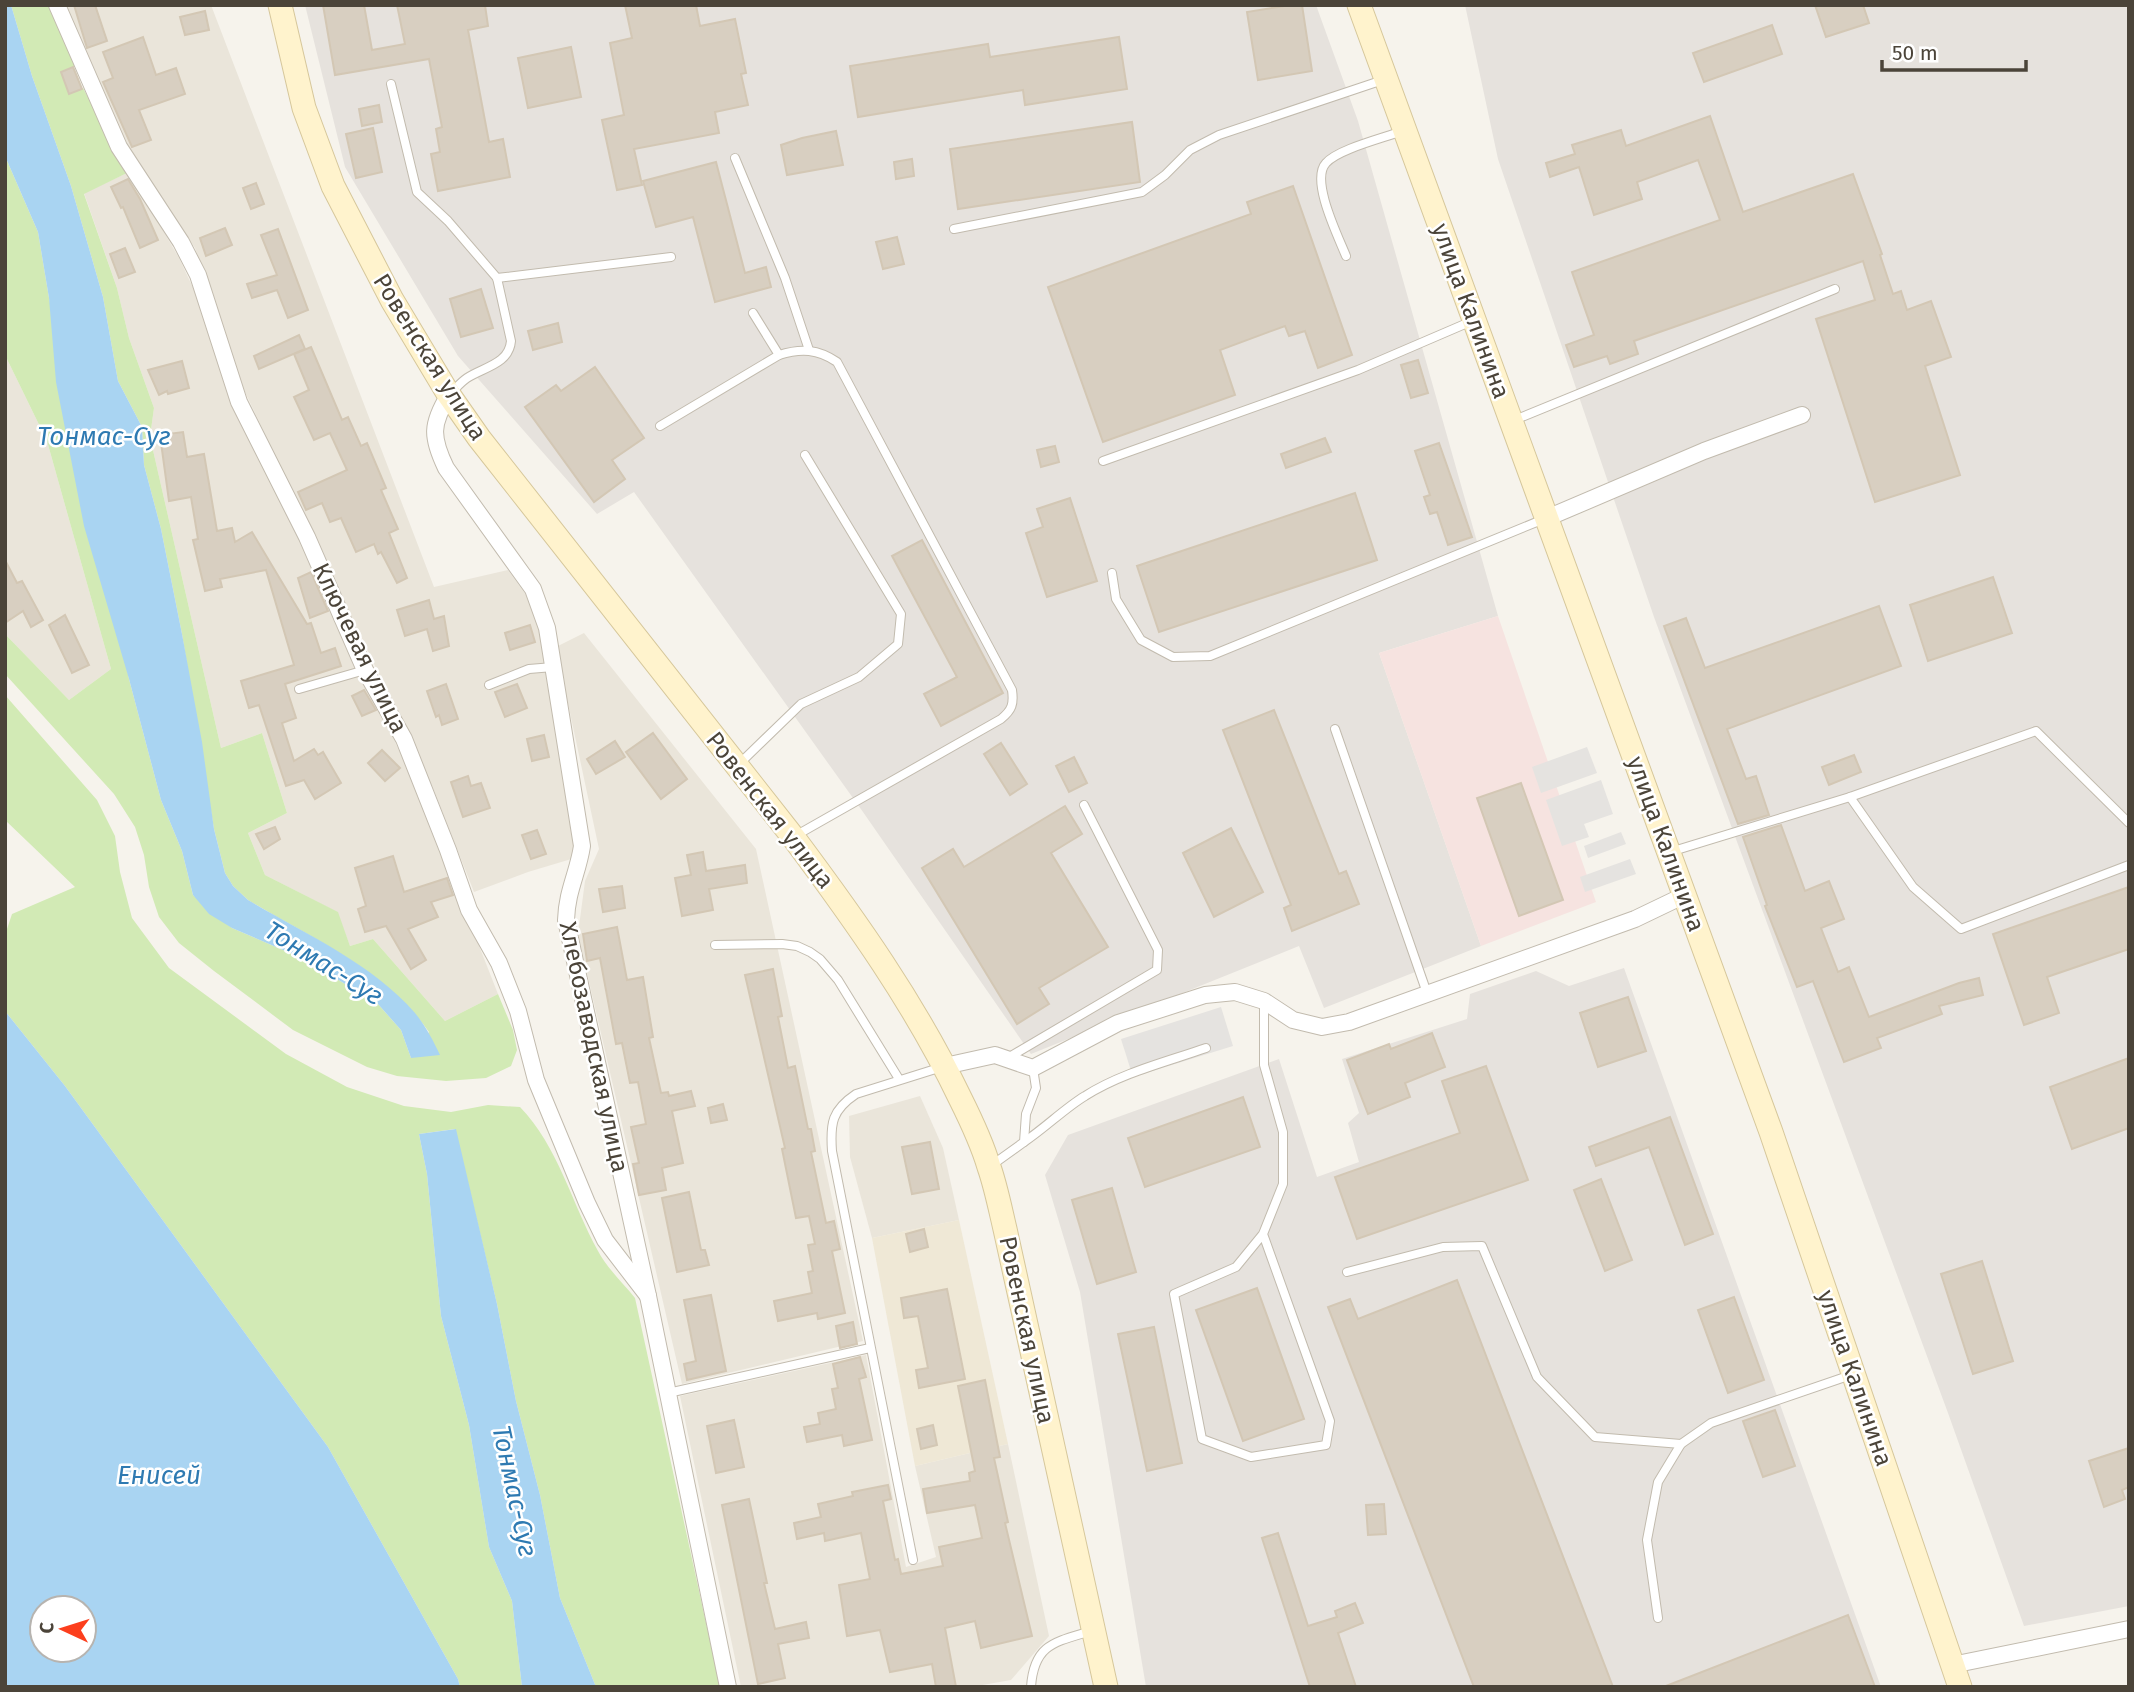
<svg xmlns="http://www.w3.org/2000/svg" width="2134" height="1692" font-family="'Fira Sans',sans-serif">
<rect width="100%" height="100%" fill="#f6f3ec"/>
<g fill="#eae5da">
<polygon points="66,5 211,5 434,587 508,570 526,595 547,644 578,857 528,872 474,892 433,788 244,390 195,248 122,144"/>
<polygon points="129,172 179,258 204,311 257,457 290,517 418,791 498,994 445,1021 373,939 350,946 337,912 265,875 248,833 287,813 262,733 221,748 150,437 154,408 129,338 117,288 84,193"/>
<polygon points="5,355 47,441 111,669 69,700 5,634"/>
<polygon points="584,633 756,849 863,1341 682,1384 578,934 585,881 599,849 556,647"/>
<polygon points="920,1096 943,1148 959,1220 872,1238 850,1157 849,1116"/>
<polygon points="866,1355 906,1567 936,1557 915,1466 1008,1444 1049,1636 1011,1680 971,1687 741,1687 680,1396"/>
</g>
<g fill="#e6e2dd">
<polygon points="305,5 1316,5 1358,121 1498,616 1379,653 1481,946 1324,1008 1299,946 1031,1054 863,812 634,492 597,514 458,356 345,167"/>
<polygon points="1465,5 2129,5 2129,1606 2024,1626 1948,1413 1654,617 1498,159"/>
<polygon points="1624,968 1881,1687 1146,1687 1080,1292 1045,1175 1068,1135 1279,1059 1317,1177 1359,1162 1348,1123 1359,1113 1342,1059 1467,1019 1470,994 1536,971 1569,986"/>
</g>
<polygon fill="#efe8d6" points="959,1220 1008,1444 915,1466 872,1238"/>
<polygon fill="#f6e3e0" points="1498,616 1596,902 1481,946 1379,653"/>
<g fill="#d2eab5">
<path d="M11 5H50L75 66 61 72 69 93 83 88 109 138 129 172 84 194 117 288 129 338 154 408 150 437 221 748 262 733 287 813 248 833 265 875 338 912 350 946 373 939 445 1021 498 994 513 1030 517 1050 511 1066 486 1078 446 1081 397 1076 367 1067 293 1030 214 971 179 943 159 917 149 887 144 855 135 827 114 794 5 674V634L69 700 111 669 47 441 5 355V156L38 232 49 298 129 679 161 800 182 851 193 895 232 928 304 959 378 1004 401 1030 411 1058 429 1032C384 969 312 939 248 900L233 886 225 873 214 829 182 634 161 529 144 465 142 427 118 381 103 297 71 186 32 76Z"/>
<path d="M5 695 97 800 115 836 120 872 132 918 169 968 286 1054 347 1087 404 1106 451 1112 488 1105 520 1107C558 1146 572 1204 598 1251 607 1268 623 1283 635 1298L720 1687H596L560 1598 540 1495 516 1401 497 1304 455 1129 419 1134 427 1174 441 1316 469 1425 489 1547 512 1601 522 1687H460L458 1679 328 1447 65 1086 5 1011V935L12 914 75 887 5 820Z"/>
</g>
<g fill="#e5e3e0">
<polygon points="1587,747 1597,773 1541,793 1532,767"/>
<polygon points="1601,780 1613,814 1584,824 1589,837 1562,846 1546,800"/>
<polygon points="1621,832 1626,844 1588,858 1584,846"/>
<polygon points="1630,859 1636,874 1585,892 1580,877"/>
<polygon points="1221,1007 1233,1046 1133,1077 1121,1039"/>
</g>
<g fill="#a9d4f2" fill-rule="evenodd">
<path d="M5 5H11L32 76 71 186 103 297 118 381 142 427 144 465 161 529 182 634 202 742 214 829 225 873 233 886 248 900C303 933 372 963 415 1013 425 1025 433 1040 440 1055L411 1058 401 1030 378 1004 304 959 232 928 209 914 193 895 182 851 161 800 129 679 84 526 56 382 49 298 38 232 5 156Z"/>
<path d="M5 1011 65 1086 328 1447 458 1679 460 1687H5ZM42 1608H84V1650H42Z"/>
<polygon points="456,1129 497,1304 516,1401 540,1495 560,1598 596,1687 522,1687 512,1601 489,1547 469,1425 441,1316 427,1174 419,1134"/>
</g>
<g fill="#d8cfc1" stroke="#d3c7b4" stroke-width="2">
<polygon points="74,5 95,5 107,41 87,48"/>
<polygon points="323,5 364,5 372,50 405,44 397,5 485,5 488,26 468,30 489,142 503,139 510,177 438,191 431,154 440,152 436,129 442,127 429,59 335,75"/>
<polygon points="625,5 696,5 700,26 735,19 746,73 741,74 748,105 715,112 719,133 634,149 642,185 617,190 602,120 624,115 610,43 632,38"/>
<polygon points="1291,5 1302,5 1312,71 1258,80 1247,12"/>
<polygon points="1815,5 1863,5 1869,23 1826,37"/>
<polygon points="205,11 209,30 185,35 180,17"/>
<polygon points="1772,25 1782,54 1704,82 1693,53"/>
<polygon points="143,37 156,75 176,68 185,94 139,110 151,140 132,147 103,82 113,78 103,52"/>
<polygon points="1119,37 1127,89 1025,105 1023,90 858,117 850,66 988,44 990,57"/>
<polygon points="571,47 581,97 528,108 518,58"/>
<polygon points="73,67 82,89 69,94 61,72"/>
<polygon points="379,105 382,122 362,126 359,109"/>
<polygon points="1710,116 1743,212 1853,174 1882,254 1880,255 1893,294 1901,291 1907,310 1931,301 1951,357 1925,366 1960,475 1875,502 1816,319 1875,300 1863,261 1634,341 1638,354 1610,364 1607,356 1574,367 1566,345 1594,335 1572,272 1720,220 1698,160 1637,182 1642,199 1594,215 1579,167 1550,177 1546,163 1575,154 1572,145 1621,130 1626,146"/>
<polygon points="1132,122 1140,182 958,209 950,149"/>
<polygon points="373,128 382,172 356,178 346,134"/>
<polygon points="836,131 843,165 787,175 781,145 802,138"/>
<polygon points="912,159 914,176 896,179 894,162"/>
<polygon points="716,162 745,273 766,267 771,287 715,302 693,217 656,227 643,181"/>
<polygon points="128,179 140,199 158,240 140,248 123,207 121,208 111,187"/>
<polygon points="256,183 264,204 251,209 243,188"/>
<polygon points="1293,186 1352,355 1318,368 1305,331 1289,336 1285,326 1220,350 1235,395 1103,442 1048,287 1251,214 1247,202"/>
<polygon points="225,228 232,245 206,256 200,238"/>
<polygon points="278,229 308,310 288,318 277,290 252,298 247,284 277,275 261,235"/>
<polygon points="897,237 904,264 883,269 876,242"/>
<polygon points="125,248 135,272 119,278 110,254"/>
<polygon points="481,289 493,328 461,337 450,299"/>
<polygon points="558,323 562,342 533,350 528,331"/>
<polygon points="299,335 305,349 259,369 254,356"/>
<polygon points="311,347 342,420 348,417 361,446 367,443 386,488 381,490 398,529 389,533 407,578 397,583 381,552 378,554 374,544 356,552 341,518 330,522 322,503 306,510 298,492 347,470 330,433 314,440 294,397 309,390 294,354"/>
<polygon points="1418,360 1428,393 1411,398 1401,365"/>
<polygon points="182,361 189,388 168,394 167,391 159,395 148,370"/>
<polygon points="595,367 644,438 612,460 625,479 594,502 525,407 556,385 561,391"/>
<polygon points="183,432 187,457 204,454 217,531 232,528 235,542 252,532 307,624 311,623 321,653 335,648 341,666 285,684 296,718 282,723 294,761 314,749 318,755 323,752 341,783 315,799 304,780 286,786 259,705 249,708 241,681 294,665 266,570 220,579 222,587 205,591 193,540 198,539 191,497 169,501 160,435"/>
<polygon points="1325,438 1331,452 1286,468 1281,454"/>
<polygon points="1439,443 1472,537 1448,545 1437,512 1430,514 1424,497 1430,495 1415,451"/>
<polygon points="1055,446 1059,462 1041,467 1037,450"/>
<polygon points="1355,493 1377,560 1159,632 1137,566"/>
<polygon points="1070,498 1097,581 1047,597 1026,533 1043,527 1037,509"/>
<polygon points="922,540 1003,693 941,726 924,694 957,677 892,556"/>
<polygon points="5,560 17,583 22,581 43,620 31,627 23,611 5,623"/>
<polygon points="311,572 328,611 310,618 298,578"/>
<polygon points="1993,577 2012,633 1928,661 1910,605"/>
<polygon points="429,600 434,619 444,616 449,646 433,651 427,629 405,636 397,610"/>
<polygon points="1879,606 1901,666 1727,729 1746,779 1756,776 1769,815 1738,824 1664,626 1686,618 1705,668"/>
<polygon points="65,615 89,665 72,673 49,625"/>
<polygon points="530,625 535,642 510,650 505,633"/>
<polygon points="446,684 458,719 442,725 439,715 436,717 427,691"/>
<polygon points="517,684 527,708 505,717 495,692"/>
<polygon points="364,690 376,710 362,716 352,696"/>
<polygon points="1274,710 1339,874 1346,871 1359,904 1292,931 1284,908 1291,905 1223,730"/>
<polygon points="653,733 687,779 661,799 626,752"/>
<polygon points="544,735 549,757 532,761 527,739"/>
<polygon points="615,741 625,757 596,774 587,759"/>
<polygon points="1001,743 1027,784 1010,795 984,754"/>
<polygon points="382,750 400,768 385,781 368,763"/>
<polygon points="1854,755 1861,772 1829,785 1822,767"/>
<polygon points="1074,757 1087,783 1069,792 1056,766"/>
<polygon points="468,776 471,786 481,783 490,808 463,817 451,782"/>
<polygon points="1521,783 1563,900 1519,916 1477,798"/>
<polygon points="1065,806 1082,834 1051,853 1108,947 1039,988 1049,1004 1017,1024 922,868 953,849 964,867"/>
<polygon points="1781,825 1805,891 1829,881 1844,919 1821,928 1838,972 1849,967 1869,1017 1959,983 1979,978 1983,995 1939,1006 1942,1014 1877,1038 1881,1048 1844,1062 1813,981 1797,987 1765,906 1767,905 1743,837"/>
<polygon points="275,827 280,839 264,849 256,834"/>
<polygon points="1231,828 1263,892 1214,917 1183,853"/>
<polygon points="537,830 546,854 531,859 522,835"/>
<polygon points="703,852 706,871 745,865 747,883 709,889 713,910 682,916 675,878 691,875 687,855"/>
<polygon points="393,856 404,892 447,878 453,895 431,902 438,917 408,929 426,960 411,969 386,926 365,932 358,909 366,906 355,868"/>
<polygon points="622,886 625,908 603,912 599,889"/>
<polygon points="2129,887 2129,949 2047,977 2059,1013 2024,1025 1993,934"/>
<polygon points="617,927 627,980 643,977 653,1037 649,1038 661,1093 668,1092 669,1096 691,1091 695,1106 672,1111 683,1163 662,1168 666,1190 639,1195 633,1164 639,1163 631,1127 646,1124 638,1082 630,1083 622,1043 616,1044 600,958 587,961 583,934"/>
<polygon points="773,969 782,1016 778,1017 788,1068 795,1066 808,1129 811,1129 815,1151 811,1152 826,1223 834,1221 840,1249 832,1251 845,1313 818,1319 817,1313 778,1321 774,1301 812,1293 808,1272 813,1271 808,1245 815,1244 809,1216 796,1218 782,1149 785,1148 745,975"/>
<polygon points="1628,997 1646,1051 1598,1067 1580,1013"/>
<polygon points="1432,1033 1445,1067 1405,1083 1410,1097 1368,1114 1347,1060 1389,1044 1391,1049"/>
<polygon points="2129,1058 2129,1128 2072,1149 2050,1087"/>
<polygon points="1486,1066 1528,1180 1357,1239 1335,1177 1460,1133 1442,1081"/>
<polygon points="1243,1097 1260,1147 1145,1187 1128,1138"/>
<polygon points="723,1104 727,1120 711,1123 708,1108"/>
<polygon points="1670,1117 1713,1234 1685,1245 1649,1147 1596,1166 1589,1147"/>
<polygon points="930,1142 939,1189 912,1194 902,1147"/>
<polygon points="1601,1179 1632,1260 1605,1271 1574,1190"/>
<polygon points="1112,1188 1136,1272 1097,1284 1072,1200"/>
<polygon points="689,1192 701,1250 705,1250 709,1265 677,1272 662,1198"/>
<polygon points="924,1229 928,1247 910,1252 906,1234"/>
<polygon points="1982,1261 2013,1361 1973,1374 1941,1274"/>
<polygon points="1457,1280 1613,1687 1474,1687 1328,1307 1350,1299 1358,1319"/>
<polygon points="1257,1288 1304,1419 1243,1441 1196,1310"/>
<polygon points="947,1289 965,1379 919,1388 916,1370 928,1368 918,1316 904,1318 901,1298"/>
<polygon points="711,1295 726,1371 687,1380 684,1364 696,1361 684,1300"/>
<polygon points="1734,1297 1764,1380 1728,1393 1698,1310"/>
<polygon points="853,1322 857,1344 840,1348 836,1326"/>
<polygon points="1154,1327 1182,1463 1147,1471 1118,1334"/>
<polygon points="860,1357 866,1377 859,1379 872,1440 844,1446 842,1435 807,1442 804,1427 820,1424 818,1413 836,1409 832,1389 838,1388 833,1364"/>
<polygon points="985,1380 1000,1457 994,1458 1008,1522 1005,1523 1032,1636 981,1648 975,1621 945,1628 956,1687 936,1687 932,1664 890,1672 880,1630 847,1636 839,1585 870,1579 861,1533 825,1541 824,1533 797,1539 794,1523 821,1517 818,1504 853,1496 852,1492 888,1485 891,1499 883,1501 895,1560 898,1559 901,1574 943,1566 939,1547 982,1538 975,1505 927,1513 923,1489 970,1481 969,1473 975,1471 958,1386"/>
<polygon points="1775,1410 1795,1466 1763,1477 1743,1421"/>
<polygon points="734,1420 744,1467 716,1473 707,1426"/>
<polygon points="933,1425 937,1445 921,1449 917,1429"/>
<polygon points="2129,1448 2129,1487 2122,1490 2125,1499 2104,1507 2089,1461"/>
<polygon points="749,1499 767,1583 764,1583 775,1629 806,1622 809,1638 778,1644 785,1678 758,1684 722,1505"/>
<polygon points="1384,1504 1386,1534 1368,1535 1366,1505"/>
<polygon points="1278,1533 1308,1626 1337,1617 1335,1611 1355,1603 1363,1623 1338,1633 1356,1687 1310,1687 1262,1538"/>
<polygon points="1848,1615 1875,1687 1666,1687 1666,1686"/>
</g>
<g fill="none" stroke-linecap="round" stroke-linejoin="round">
<g stroke="#c2bbae" stroke-width="10">
<g id="lane">
<path d="M391 84 417 192 448 221 497 278 511 341C509 364 484 367 467 378 461 382 456 388 451 393"/>
<polyline points="735,158 785,278 809,350"/>
<polyline points="954,229 1142,192 1165,175 1190,150 1219,135 1383,80"/>
<path d="M1346 256C1338 236 1310 180 1326 163 1338 149 1384 138 1402 131"/>
<polyline points="497,278 671,257"/>
<polyline points="753,313 779,355"/>
<polyline points="1512,421 1835,289"/>
<path d="M660 426 779 355C801 348 818 349 837 362L1012 690C1014 704 1012 710 1001 719L795 836"/>
<polyline points="1103,461 1358,370 1472,321"/>
<polyline points="1112,573 1116,599 1141,640 1173,657 1210,656 1544,519"/>
<polyline points="489,685 529,669 553,667"/>
<polyline points="299,689 365,670"/>
<polyline points="1335,729 1427,993"/>
<polyline points="739,764 801,704 859,677 898,644 901,614 805,455"/>
<polyline points="1850,797 1913,887 1961,929 2129,865"/>
<polyline points="1670,852 1850,797 2036,731 2129,823"/>
<polyline points="715,945 782,944 797,946 810,952 820,959 838,980 899,1079"/>
<polyline points="1006,1059 1157,970 1158,950 1084,805"/>
<path d="M1024 1142C1045 1128 1065 1108 1085 1096 1121 1073 1166 1062 1206 1048"/>
<polyline points="992,1165 1024,1142 1026,1114 1036,1088 1033,1068"/>
<polyline points="1263,1234 1330,1421 1326,1445 1251,1457 1202,1439 1174,1294 1236,1267 1263,1234 1283,1184 1283,1132 1264,1065 1264,1001"/>
<polyline points="1347,1272 1443,1247 1482,1246 1537,1377 1595,1437 1681,1444"/>
<polyline points="668,1393 870,1348"/>
<path d="M913 1560 832 1151C830 1123 832 1110 856 1094L942 1067"/>
<polyline points="1658,1618 1647,1540 1658,1482 1681,1444 1711,1423 1851,1375"/>
<path d="M1031 1687C1034 1644 1055 1642 1091 1631"/>
</g>
</g>
<g stroke="#c2bbae" stroke-width="18">
<g id="street">
<polyline points="57,5 119,147 181,242 198,275 239,402 307,537 365,670 404,739 448,850 469,910 499,963 518,1011 536,1080 587,1203 605,1240 648,1296"/>
<path d="M449 395C431 424 431 437 446 468L533 589 547 628 582 846C578 873 567 890 566 920L648 1296 728 1687"/>
<polyline points="1547,518 1704,451 1802,415"/>
<polyline points="945,1066 995,1055 1033,1068 1118,1023 1205,995 1235,992 1264,1001 1293,1020 1322,1027 1349,1022 1635,919 1685,895"/>
<polyline points="1952,1665 2129,1629"/>
</g>
</g>
<g stroke="#d6c79b" stroke-width="25">
<g id="secondary">
<path d="M280 5 304 108 333 186 392 300 449 395 479 438 793 837C855 920 915 1004 960 1098 971 1120 982 1143 989 1167 996 1187 1000 1208 1005 1229L1106 1687"/>
<polyline points="1359,5 1771,1132 1960,1687"/>
</g>
</g>
<use href="#lane" stroke="#fff" stroke-width="8"/>
<use href="#street" stroke="#fff" stroke-width="16"/>
<use href="#secondary" stroke="#fff3cd" stroke-width="23"/>
</g>
<g text-anchor="middle" stroke-width="5" stroke-linejoin="round" paint-order="stroke">
<g font-size="24" fill="#4b4439" stroke="#fff">
<text transform="translate(1471 311) rotate(70)" y="8">улица Калинина</text>
<text transform="translate(430 357) rotate(58)" y="8">Ровенская улица</text>
<text transform="translate(360 648) rotate(64)" y="8">Ключевая улица</text>
<text transform="translate(770 810) rotate(52)" y="8">Ровенская улица</text>
<text transform="translate(1666 844) rotate(70)" y="8">улица Калинина</text>
<text transform="translate(594 1047) rotate(78)" y="8">Хлебозаводская улица</text>
<text transform="translate(1027 1330) rotate(78)" y="8">Ровенская улица</text>
<text transform="translate(1855 1378) rotate(71)" y="8">улица Калинина</text>
</g>
<g font-size="26" font-style="italic" fill="#2e7ab2" stroke="#fff">
<text x="104" y="445">Тонмас-Суг</text>
<text transform="translate(324 963) rotate(32)" y="9">Тонмас-Суг</text>
<text x="159" y="1484">Енисей</text>
<text transform="translate(515 1491) rotate(78)" y="9">Тонмас-Суг</text>
</g>
</g>
<rect width="2134" height="1692" fill="none" stroke="#4b4439" stroke-width="14"/>
<g transform="translate(63 1629) rotate(274)"><circle r="33" fill="#ffffff" stroke="#b7b4b0" stroke-width="2"/>
<path d="M0-5L12 26L0 18L-12 26Z" fill="#fc3f1d"/>
<text y="-10" font-size="19" font-weight="bold" text-anchor="middle" fill="#4b4439">С</text>
</g>
<path d="M1882 60v10h144v-10" fill="none" stroke="#4b4439" stroke-width="3.5"/>
<text x="1892" y="60" font-size="21" fill="#4b4439" stroke="#ffffff" stroke-width="5" paint-order="stroke">50 m</text>
</svg>
